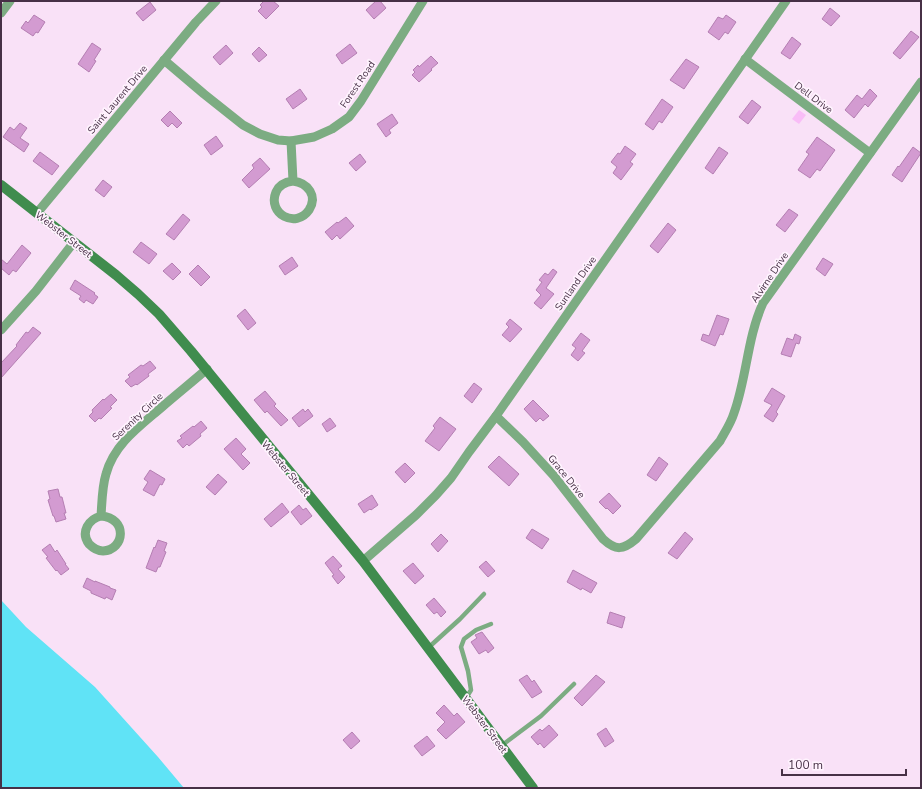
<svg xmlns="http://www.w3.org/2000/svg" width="922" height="789" font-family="'Nunito Sans',sans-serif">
<rect width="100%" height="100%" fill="#f9e1f7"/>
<polygon fill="#f9bdf7" points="799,110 806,115 799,124 792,119"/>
<polygon fill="#60e3f6" points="1,600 26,627 95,687 158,757 184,788 1,788"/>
<g fill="#d39bd1" stroke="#b47eb2">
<polygon points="264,1 273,1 279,6 266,19 258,11 262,7 260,5"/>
<polygon points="376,1 380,1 386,8 374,19 366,10"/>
<polygon points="150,2 156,10 143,21 136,13"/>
<polygon points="830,8 840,16 831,26 822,19"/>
<polygon points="34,15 45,22 38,33 36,32 33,36 21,28 26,21 28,23"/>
<polygon points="726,15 736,22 728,34 725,32 719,40 708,32 718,17 723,19"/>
<polygon points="911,31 919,37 900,59 893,53"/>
<polygon points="792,37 801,44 790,59 781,53"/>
<polygon points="92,43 101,49 94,60 96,61 89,72 78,64"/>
<polygon points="350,44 357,53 342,64 336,55"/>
<polygon points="226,45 233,53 220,65 213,57"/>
<polygon points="259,47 267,55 259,62 252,54"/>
<polygon points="431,56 438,63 431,69 432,70 419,82 412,75 415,72 413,70 418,65 419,67"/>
<polygon points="686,59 699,67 684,89 670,80"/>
<polygon points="300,89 307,99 293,109 286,99"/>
<polygon points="870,89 877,96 868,107 865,104 854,118 845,110 857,95 862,99"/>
<polygon points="662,99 673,107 662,123 659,121 653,130 645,124"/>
<polygon points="752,100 761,107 748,124 739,117"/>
<polygon points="170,111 182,123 177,128 172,123 168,127 161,120"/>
<polygon points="392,114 398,123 389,130 391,133 386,137 377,124"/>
<polygon points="20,123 27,128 20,138 29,144 24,152 3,137 10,127 14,130"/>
<polygon points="216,136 223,146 211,155 204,145"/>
<polygon points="817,137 835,150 820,171 817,169 810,178 798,170 809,154 806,152"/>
<polygon points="625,146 636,154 630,162 633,164 621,180 613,173 617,167 611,162 618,153 620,154"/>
<polygon points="719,147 728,153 713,174 705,168"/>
<polygon points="913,147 921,153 902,182 892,175 898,166 899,167"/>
<polygon points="40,152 59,166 52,175 33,161"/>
<polygon points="360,154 366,162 356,171 349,163"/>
<polygon points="260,158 270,169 249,188 242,180 254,168 252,165"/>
<polygon points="103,180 112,187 104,197 95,190"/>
<polygon points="789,209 798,215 785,232 776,225"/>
<polygon points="183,214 190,220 174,240 166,234"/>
<polygon points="346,217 354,226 340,239 337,235 332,240 325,232 337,222 338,223"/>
<polygon points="668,223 676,230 658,253 650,246"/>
<polygon points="141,242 157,254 149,264 133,252"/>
<polygon points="22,245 31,253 16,272 13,270 9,275 1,268 1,259 7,264"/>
<polygon points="292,257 298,266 285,275 279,266"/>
<polygon points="823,258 833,264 825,276 816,269"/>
<polygon points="172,263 181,272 173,280 163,271"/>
<polygon points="198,265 210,277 201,286 189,274"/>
<polygon points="553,269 557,272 546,288 554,294 541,309 534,303 541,295 536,290 542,282 539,280 545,273 548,275"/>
<polygon points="75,280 95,293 94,294 98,297 93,304 86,300 84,303 79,299 81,296 70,289"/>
<polygon points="245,309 256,323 248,330 237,316"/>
<polygon points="717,315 729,319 723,335 720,334 715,346 701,340 703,334 709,336"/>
<polygon points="510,319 522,329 510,342 502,335 509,327 506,324"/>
<polygon points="33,327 41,333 1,378 1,363 17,346 16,345 26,332 28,333"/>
<polygon points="581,333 590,340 582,351 585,353 578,361 571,355 576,348 572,345"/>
<polygon points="795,334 801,337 799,344 796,343 791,357 781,354 787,338 793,340"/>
<polygon points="150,361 156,368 148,374 149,376 137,385 136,384 131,387 125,381 130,377 128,375 141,365 143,366"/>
<polygon points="474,383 482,389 472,403 464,396"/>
<polygon points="772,388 785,396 776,412 778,414 773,422 764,416 772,405 764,401"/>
<polygon points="265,391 276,404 274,406 288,420 281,426 267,411 265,413 254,400"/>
<polygon points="111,394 117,400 110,407 112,408 101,419 99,418 95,422 89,416 93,412 92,410 103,399 104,400"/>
<polygon points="533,400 549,416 543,421 540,418 536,422 524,409"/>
<polygon points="303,409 305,412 308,409 313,416 299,427 292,418"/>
<polygon points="440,417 456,429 439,451 425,441 435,428 433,426"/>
<polygon points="330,418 336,426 327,432 322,424"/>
<polygon points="201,421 207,428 200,434 201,436 189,446 187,444 183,448 177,441 182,438 180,436 193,426 194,427"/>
<polygon points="236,438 246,449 241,454 250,463 243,470 224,449"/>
<polygon points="499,456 519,474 509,486 488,467"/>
<polygon points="659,457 668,464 656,481 647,475"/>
<polygon points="405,463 415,473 405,483 395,472"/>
<polygon points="150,470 165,479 162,485 160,484 154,496 143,490 148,482 144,479"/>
<polygon points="218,474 227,482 215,495 206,487"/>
<polygon points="58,489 60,497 62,497 66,513 64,513 66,519 56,522 54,516 53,516 48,500 50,499 48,491"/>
<polygon points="609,493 621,506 613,514 607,508 606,509 599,502"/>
<polygon points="372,495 378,505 371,510 370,509 364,513 358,504"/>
<polygon points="282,503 289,512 271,527 264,519"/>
<polygon points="299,505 303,510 306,508 312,516 301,525 291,512"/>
<polygon points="532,529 549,539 542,549 526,538"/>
<polygon points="685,532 693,539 677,559 668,553"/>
<polygon points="441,534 448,541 438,552 431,544"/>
<polygon points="158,540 167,543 164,551 166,552 160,567 158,567 156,572 146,568 154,547 155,548"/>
<polygon points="50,544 55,552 57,550 66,564 65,564 69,569 61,575 57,570 56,571 46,558 48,557 42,550"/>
<polygon points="333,556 342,566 338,569 345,577 338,584 332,576 334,575 325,563"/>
<polygon points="486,561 495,571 488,577 479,567"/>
<polygon points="413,563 424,576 415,584 403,571"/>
<polygon points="573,570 597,583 591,593 582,588 581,590 567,582"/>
<polygon points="87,578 95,582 95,581 110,587 110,588 116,590 112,600 106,597 105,599 91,593 91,591 83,587"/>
<polygon points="434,598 446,612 441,617 437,612 434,614 426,605"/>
<polygon points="610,612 625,617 622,628 607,623"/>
<polygon points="482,632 494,648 488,653 486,650 479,654 471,642 477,638 475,635"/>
<polygon points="527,675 532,682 534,680 542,692 532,698 519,680"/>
<polygon points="596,675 605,682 582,706 574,698"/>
<polygon points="444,705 454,716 457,713 465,722 446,739 437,730 445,722 436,713"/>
<polygon points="549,725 558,735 544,748 540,743 538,745 531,737 540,729 542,731"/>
<polygon points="606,728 614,741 605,747 597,734"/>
<polygon points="352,732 360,741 351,749 343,740"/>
<polygon points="427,736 435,746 422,756 414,746"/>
</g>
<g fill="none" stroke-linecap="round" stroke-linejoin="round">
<g stroke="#7cac82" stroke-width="4.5">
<polyline points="428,648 460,619 484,594"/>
<polyline points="466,698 471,690 468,671 461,647 464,639 476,630 491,624"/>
<polyline points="501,746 541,716 574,684"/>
</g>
<g stroke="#7cac82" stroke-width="9">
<polyline points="1,13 10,1"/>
<polyline points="745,59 870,153"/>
<polyline points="164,60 204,94 243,125 260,134 278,140 291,141 314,137 332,129 349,117 361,101 423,1"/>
<path d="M291 141 293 181C285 182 279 185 276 192 267 214 296 229 309 210 318 196 308 183 293 181"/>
<polyline points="37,213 196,22 216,1"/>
<polyline points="1,330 36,291 74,242"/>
<path d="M496 416 523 442 554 476 603 539C616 551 623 550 636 539L720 441C725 432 731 423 734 413 747 377 747 338 763 303L921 82"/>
<path d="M101 516C128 518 125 550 103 551 98 551 93 548 89 544 80 532 89 519 101 516 102 502 102 487 106 474 114 444 140 426 162 407 177 394 192 382 207 369"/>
<polyline points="363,561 416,515 436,495 451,478 469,452 496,416 786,1"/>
</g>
<polyline stroke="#408c4e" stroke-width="10" points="1,185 116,275 138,294 159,314 191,351 259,434 363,561 533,788"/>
</g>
<g text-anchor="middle" stroke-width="3.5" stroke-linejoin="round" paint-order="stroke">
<g font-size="10" fill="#473046" stroke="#fff3fe">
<text transform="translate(357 84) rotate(-56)" y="4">Forest Road</text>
<text transform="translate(814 97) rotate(37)" y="4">Dell Drive</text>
<text transform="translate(117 99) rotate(-50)" y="4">Saint Laurent Drive</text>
<text transform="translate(64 234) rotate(38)" y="4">Webster Street</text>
<text transform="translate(769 277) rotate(-56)" y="4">Alvirne Drive</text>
<text transform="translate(575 283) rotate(-55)" y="4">Sunland Drive</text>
<text transform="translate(137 416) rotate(-43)" y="4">Serenity Circle</text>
<text transform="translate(286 468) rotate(50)" y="4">Webster Street</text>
<text transform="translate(567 476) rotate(51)" y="4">Grace Drive</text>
<text transform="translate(485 724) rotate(53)" y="4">Webster Street</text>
</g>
</g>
<rect width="922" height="789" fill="none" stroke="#473046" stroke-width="4"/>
<path d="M782 769v6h124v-6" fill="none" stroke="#473046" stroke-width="2"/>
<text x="788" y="769" font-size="12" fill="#473046" stroke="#fff3fe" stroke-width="3" paint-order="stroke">100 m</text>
</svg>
